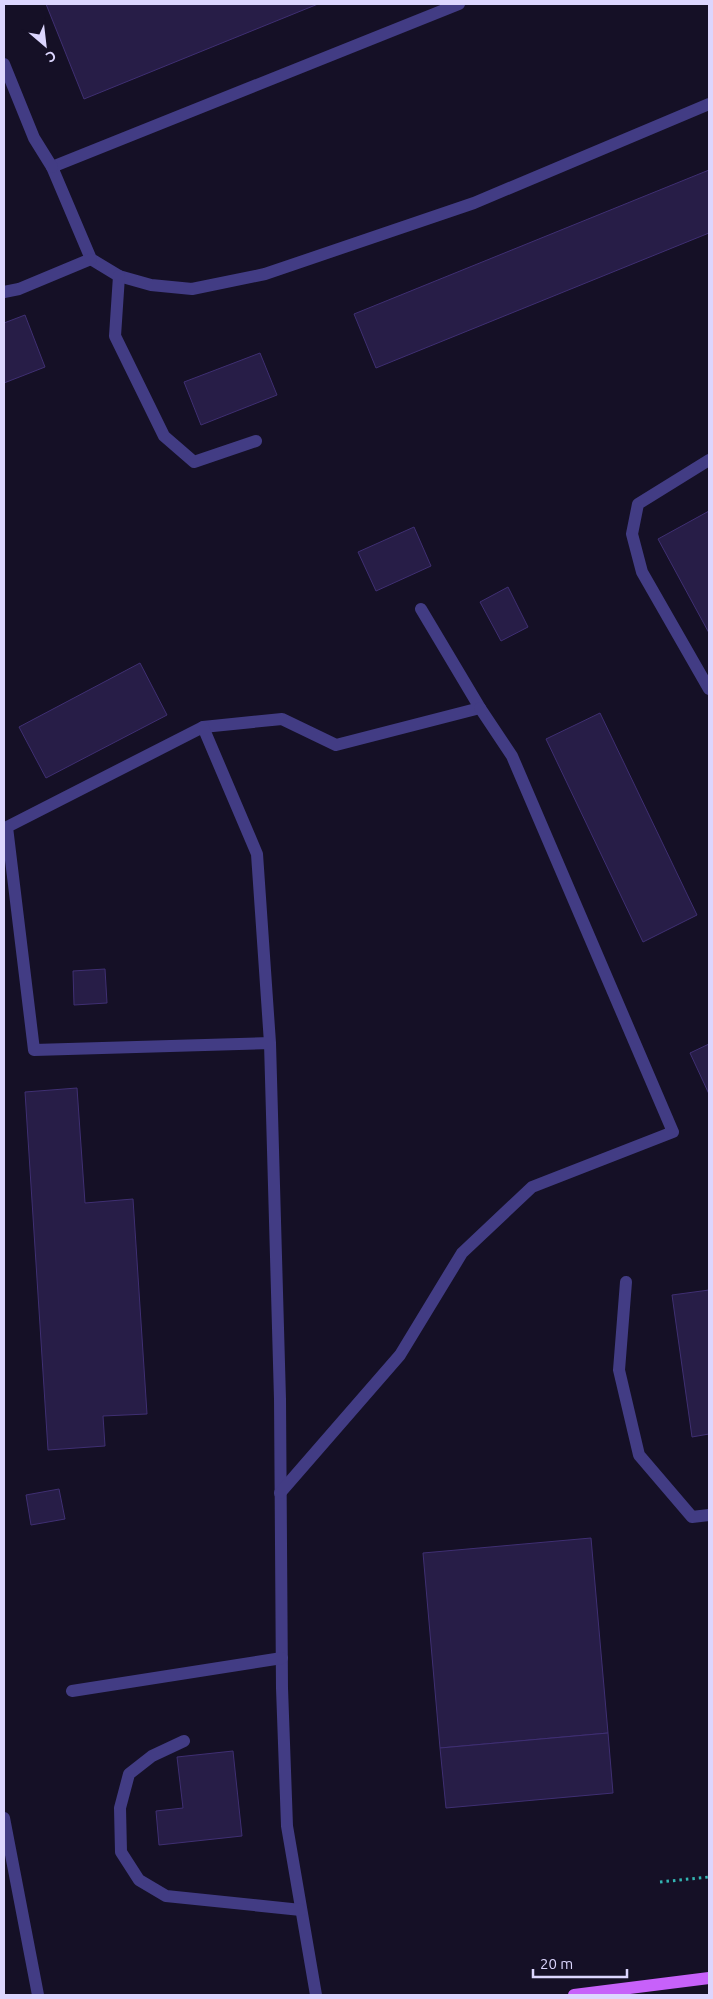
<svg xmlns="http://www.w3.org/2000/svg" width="713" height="1999" font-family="Ubuntu,sans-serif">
<rect width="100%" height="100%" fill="#151026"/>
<g fill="#271d47" stroke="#3f2f72">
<polygon points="46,4 318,4 84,99"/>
<polygon points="709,170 709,233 376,368 354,314"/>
<polygon points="25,315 45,367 4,383 4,323"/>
<polygon points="260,353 277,395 201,425 184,382"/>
<polygon points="709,511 709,633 658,539"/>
<polygon points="414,527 431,566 376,591 358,552"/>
<polygon points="508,587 528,627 501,641 480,602"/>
<polygon points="140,663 167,715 46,778 19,727"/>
<polygon points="600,713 697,915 643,942 546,739"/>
<polygon points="105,969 107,1003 74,1005 73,971"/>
<polygon points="709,1044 709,1094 690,1053"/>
<polygon points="77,1088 85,1203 133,1199 147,1414 103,1416 105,1446 48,1450 25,1092"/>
<polygon points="709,1290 709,1434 692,1437 672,1295"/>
<polygon points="59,1489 65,1519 31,1525 26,1495"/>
<polygon points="591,1538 608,1733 440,1748 423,1553"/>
<polygon points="608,1733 613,1793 446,1808 440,1748"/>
<polygon points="233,1751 242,1836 159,1845 156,1811 183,1808 177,1757"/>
</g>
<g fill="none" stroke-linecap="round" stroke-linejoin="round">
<polyline stroke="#33b5b2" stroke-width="3" stroke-dasharray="2.5 4" stroke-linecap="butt" points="660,1882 709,1877"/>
<g stroke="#423c84" stroke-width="12">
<polyline points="459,4 52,167 91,259 119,276 151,285 192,289 265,274 474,203 709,104"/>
<polyline points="4,64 34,138 52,167"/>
<polyline points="119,276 115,336 164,436 194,462 256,441"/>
<polyline points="4,292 19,289 91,259"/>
<polyline points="709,460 638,504 632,534 642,572 709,689"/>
<polyline points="203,727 282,719 336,745 480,708 421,609"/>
<polyline points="270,1043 34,1050 7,827 203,727 257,854 270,1043 280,1399 282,1688 287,1826 316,1995"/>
<polyline points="626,1282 619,1370 639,1455 692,1517 709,1515"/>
<polyline points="280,1493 400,1355 462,1253 532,1187 673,1132 512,756 480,708"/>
<polyline points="72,1691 282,1658"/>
<polyline points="184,1741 152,1756 129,1774 120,1808 121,1852 139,1880 166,1896 301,1910"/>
<polyline points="4,1818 38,1995"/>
</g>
<polyline stroke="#c761fa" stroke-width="12" points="574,1995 709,1978"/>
</g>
<rect width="713" height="1999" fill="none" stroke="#dcd6fe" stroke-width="10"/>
<g transform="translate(45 45) rotate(152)" stroke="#151026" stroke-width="4" paint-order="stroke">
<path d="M0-4L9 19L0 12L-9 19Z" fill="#dcd6fe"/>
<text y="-8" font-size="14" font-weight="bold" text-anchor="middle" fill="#dcd6fe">С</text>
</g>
<path d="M533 1969v8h94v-8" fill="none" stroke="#dcd6fe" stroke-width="2.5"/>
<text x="540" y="1969" font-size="15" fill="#dcd6fe" stroke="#151026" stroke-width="4" paint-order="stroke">20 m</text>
</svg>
